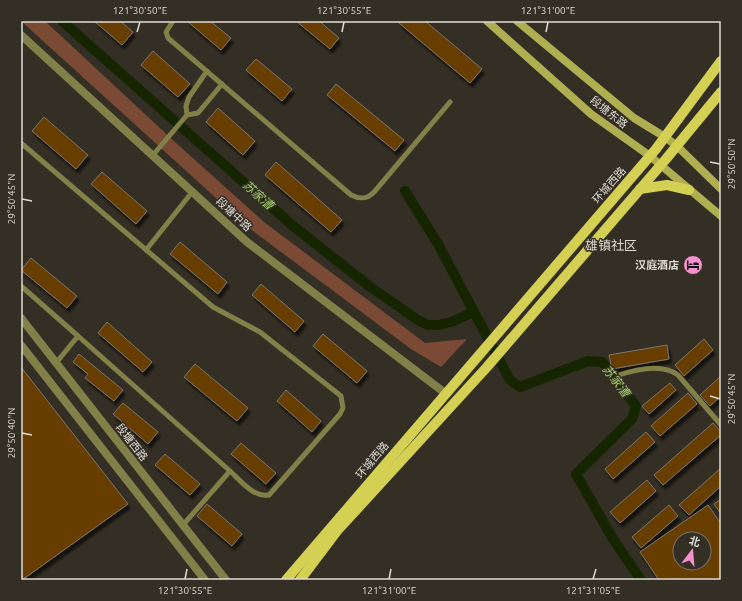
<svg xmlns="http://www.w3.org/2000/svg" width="742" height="601" font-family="Ubuntu,'Noto Sans SC',sans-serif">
<defs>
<filter id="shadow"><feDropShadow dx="2.5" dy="4.5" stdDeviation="1" flood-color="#0009"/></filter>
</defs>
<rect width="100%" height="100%" fill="#342f24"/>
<polygon fill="#7a4a34" points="21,21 45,21 176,143 264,222 425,343 467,339 441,367 411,349 249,228"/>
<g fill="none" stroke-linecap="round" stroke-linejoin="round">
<g stroke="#152500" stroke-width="10">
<polyline points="62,21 292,225 369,286 418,320 428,325 439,325 454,321 473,312"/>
<polyline points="405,191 438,244 510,380 520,387 588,361 602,362 636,406 632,419 576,474 613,539 641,580"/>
</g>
</g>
<g fill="#683d00" stroke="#7f756b" fill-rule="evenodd" filter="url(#shadow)">
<polygon points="94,21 120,21 133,32 122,45"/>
<polygon points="187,21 210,21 231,38 221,50"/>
<polygon points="296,21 319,21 339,38 330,49"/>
<polygon points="401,21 425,21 482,69 470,83 399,23"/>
<polygon points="153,51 190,84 178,97 141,65"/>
<polygon points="256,59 292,89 282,101 246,70"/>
<polygon points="336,84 404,140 395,151 327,95"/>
<polygon points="218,108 255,141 243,155 206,122"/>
<polygon points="44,117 88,155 76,169 32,131"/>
<polygon points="276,162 342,220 331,232 265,175"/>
<polygon points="102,172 147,211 136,224 91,184"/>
<polygon points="180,242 227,282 218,294 170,254"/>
<polygon points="31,258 77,296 67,308 21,270"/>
<polygon points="261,284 304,321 295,332 252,295"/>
<polygon points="107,322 152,362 143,372 98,333"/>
<polygon points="323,334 367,371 357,383 313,346"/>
<polygon points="704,339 713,350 684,376 675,365"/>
<polygon points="667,345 669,359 612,369 609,355"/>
<polygon points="79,354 123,390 114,401 85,378 88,374 73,362"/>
<polygon points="195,364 248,408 237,421 184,377"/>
<polygon points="21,367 128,504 22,580 21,580"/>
<polygon points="721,376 721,396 710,406 700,395"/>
<polygon points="670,383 676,390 649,414 642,406"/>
<polygon points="286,390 321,421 312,432 277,401"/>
<polygon points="688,393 697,404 660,436 651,426"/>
<polygon points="123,403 158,432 148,444 113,414"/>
<polygon points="713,423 721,432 721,435 663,485 654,475"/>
<polygon points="646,432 655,442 613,479 605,469"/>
<polygon points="241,443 276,473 266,484 231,454"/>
<polygon points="165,454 200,484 190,495 155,465"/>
<polygon points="721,468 721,486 689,515 679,505"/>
<polygon points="647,480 656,491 620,523 610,512"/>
<polygon points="721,499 721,514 714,504"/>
<polygon points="207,504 242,534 232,546 197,516"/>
<polygon points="669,505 678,516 641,548 632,537"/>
<path d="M708 505 721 524V578L718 580H659L640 552ZM680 539H704V563H680Z"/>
</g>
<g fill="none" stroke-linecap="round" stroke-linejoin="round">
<g stroke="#818048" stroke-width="5">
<path d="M173 21 166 32 168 38 351 195C361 200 368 199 375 191L450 102"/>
<polyline points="187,115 198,113 222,84"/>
<path d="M21 143 213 307 260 332 341 396 343 408 340 414 269 495C254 498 241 481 230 471"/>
<polyline points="153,155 187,115 186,106 189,97 207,71"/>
<polyline points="146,250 193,191"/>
<polyline points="21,286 78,336"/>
<polyline points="56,363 78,336 230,471 183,525"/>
<path d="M619 375C637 369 662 363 678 375L721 425"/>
</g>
<g stroke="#818048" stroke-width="8">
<polyline points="21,35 247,242 445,393"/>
<polyline points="21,318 226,580"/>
<polyline points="21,345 205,580"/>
</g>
<g stroke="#afae50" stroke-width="8">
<polyline points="487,21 591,114 650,156 721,216"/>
<polyline points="517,21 634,118 665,137 677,146 721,189"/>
</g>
<g stroke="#d3d053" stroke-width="10">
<polyline points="640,189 667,185 689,190"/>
<polyline points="286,580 656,149 721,61"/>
<polyline points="300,580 337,531 487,367 666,159 721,92"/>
</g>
</g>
<path fill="none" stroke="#dfdcd5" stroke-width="1.5" d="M137 32 140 22M342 32 344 22M546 32 548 22M710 162 720 164M22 199 32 201M710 396 720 399M22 433 32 435M185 579 187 569M389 579 391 569M593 579 596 569"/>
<defs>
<g id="hotel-disc" transform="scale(1)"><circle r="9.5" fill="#f690d0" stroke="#342f24"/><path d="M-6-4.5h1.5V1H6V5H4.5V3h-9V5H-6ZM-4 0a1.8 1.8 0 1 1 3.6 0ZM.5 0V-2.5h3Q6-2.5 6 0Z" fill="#111"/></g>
</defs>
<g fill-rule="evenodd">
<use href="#hotel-disc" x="693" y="265"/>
</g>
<g text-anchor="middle" stroke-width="3" stroke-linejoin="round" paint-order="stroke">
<g font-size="11" fill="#dfdcd5" stroke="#342f24">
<text transform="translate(609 112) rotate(38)" y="4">段塘东路</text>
<text transform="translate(609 185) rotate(-49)" y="4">环城西路</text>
<text transform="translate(234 214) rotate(43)" y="4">段塘中路</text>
<text transform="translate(132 442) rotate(52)" y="4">段塘西路</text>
<text transform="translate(372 460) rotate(-50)" y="4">环城西路</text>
</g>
<g font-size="11" font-weight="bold" fill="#dfdcd5" stroke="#342f24" text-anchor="end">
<text x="679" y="269">汉庭酒店</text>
</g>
<g font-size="12" font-style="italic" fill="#a2d069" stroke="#342f24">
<text transform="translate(258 195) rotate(42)" y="4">苏家漕</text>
<text transform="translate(616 381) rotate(52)" y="4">苏家漕</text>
</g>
<g font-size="13" fill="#dfdcd5" stroke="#342f24">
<text x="611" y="250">雄镇社区</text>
</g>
</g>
<rect width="742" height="601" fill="none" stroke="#342f24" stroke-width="44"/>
<g transform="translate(692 551) rotate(16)"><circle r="19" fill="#342f24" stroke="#78746b"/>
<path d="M0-3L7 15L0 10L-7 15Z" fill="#f690d0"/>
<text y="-6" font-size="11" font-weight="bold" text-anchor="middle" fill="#dfdcd5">北</text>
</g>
<rect x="22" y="22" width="698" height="557" fill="none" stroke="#dfdcd5" stroke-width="1.5"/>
<g font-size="10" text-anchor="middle" fill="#dfdcd5">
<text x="140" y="14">121°30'50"E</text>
<text x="344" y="14">121°30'55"E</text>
<text x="548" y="14">121°31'00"E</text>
<text transform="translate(731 164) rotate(-90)" y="4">29°50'50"N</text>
<text transform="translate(11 199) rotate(-90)" y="4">29°50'45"N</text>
<text transform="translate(731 399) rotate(-90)" y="4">29°50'45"N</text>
<text transform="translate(11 433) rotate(-90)" y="4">29°50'40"N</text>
<text x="185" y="594">121°30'55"E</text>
<text x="389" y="594">121°31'00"E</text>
<text x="593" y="594">121°31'05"E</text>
</g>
</svg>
